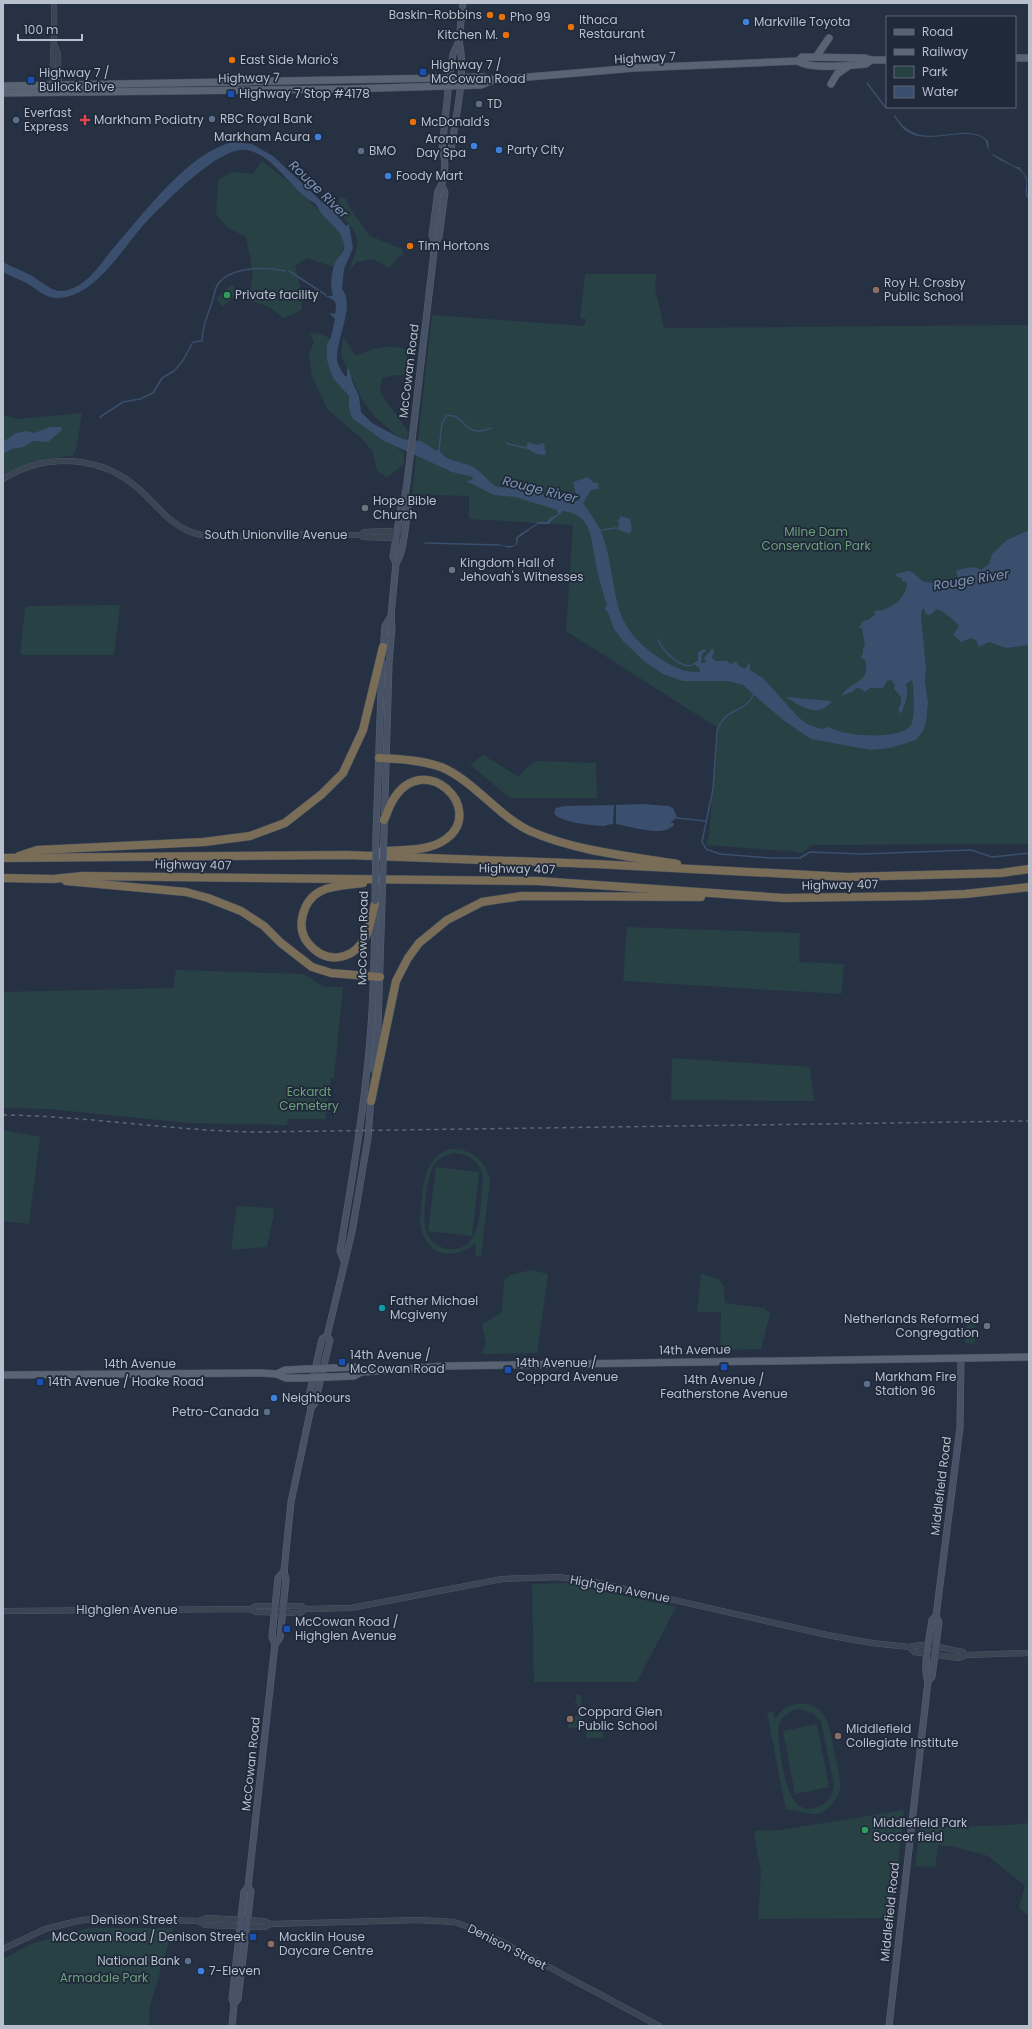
<svg xmlns="http://www.w3.org/2000/svg" width="1032" height="2029" font-family="Poppins,sans-serif">
<rect width="100%" height="100%" fill="#263244"/>
<g fill="#284145" fill-rule="evenodd">
<polygon points="262,161 300,191 346,239 342,255 336,268 307,258 295,266 301,289 302,310 284,318 269,307 249,300 253,273 246,237 227,227 216,214 218,180 232,172 253,174"/>
<path d="M340 197 346 199 349 207 370 236 402 249 404 255 400 256 389 268 373 259 357 262 348 271C364 238 359 235 336 209Z"/>
<polygon points="585,274 656,274 655,288 664,328 1029,325 1029,844 812,845 801,853 793,852 794,850 786,851 706,845 709,834 718,728 566,631 573,525 469,519 469,496 412,494 432,315 584,326 586,319 580,318"/>
<polygon points="232,284 239,292 223,307 216,299"/>
<path d="M310 333 322 334 332 340C331 343 330 348 329 351 329 357 333 364 335 369 349 401 373 435 404 452V464L387 477 377 471 373 452 360 437 328 410 312 376 309 354 314 342Z"/>
<path d="M343 336 356 356C373 348 387 344 405 349L408 361 405 375H397L382 378 380 392 409 433 406 440 399 438 374 416 362 399 343 360 341 353Z"/>
<polygon points="82,413 76,450 73,455 31,462 3,475 3,415 19,419"/>
<polygon points="120,605 114,655 23,655 20,653 25,608 27,606"/>
<polygon points="483,755 519,777 527,767 537,761 596,763 597,798 510,798 470,765"/>
<polygon points="627,927 800,933 799,962 844,964 841,994 623,981"/>
<polygon points="176,970 304,974 324,987 343,987 334,1078 331,1079 325,1119 288,1119 287,1125 189,1123 49,1109 3,1108 3,992 173,988"/>
<polygon points="672,1058 810,1067 814,1101 671,1100"/>
<polygon points="3,1130 40,1137 29,1224 3,1221"/>
<path d="M450 1149C471 1148 486 1161 490 1180L481 1256 475 1255 476 1243C452 1262 425 1256 420 1223 423 1197 419 1159 450 1149ZM453 1153C470 1154 481 1162 483 1179 480 1203 484 1253 448 1249 439 1248 430 1242 427 1233 421 1220 427 1172 436 1162 441 1157 447 1155 453 1153Z"/>
<polygon points="436,1167 479,1172 472,1236 428,1231"/>
<polygon points="237,1206 273,1208 274,1214 267,1247 231,1250"/>
<polygon points="531,1270 548,1274 537,1353 481,1354 486,1344 482,1325 502,1312 504,1280 511,1275"/>
<polygon points="701,1274 719,1279 724,1287 725,1303 764,1308 770,1313 761,1349 720,1350 721,1312 697,1312"/>
<polygon points="968,1317 975,1317 975,1344 965,1343"/>
<polygon points="567,1583 676,1607 637,1682 534,1682 532,1584"/>
<polygon points="576,1695 581,1695 582,1728 568,1728 568,1724 573,1724 575,1716 577,1716 577,1704 574,1704 576,1702"/>
<path d="M795 1704C829 1700 830 1731 835 1755 837 1766 841 1778 840 1789 838 1798 832 1806 824 1811 810 1819 799 1808 786 1810L767 1713 773 1712 775 1719 783 1709ZM797 1709 813 1713 821 1722 834 1784C833 1793 830 1802 820 1806 784 1823 782 1758 778 1736 777 1722 784 1713 797 1709Z"/>
<polygon points="591,1721 601,1724 604,1729 603,1738 586,1738 587,1722"/>
<polygon points="817,1724 829,1787 795,1794 783,1731"/>
<polygon points="904,1810 892,1918 758,1919 761,1872 754,1831 780,1830"/>
<polygon points="1029,1823 1029,1917 1019,1907 1025,1886 988,1856 956,1847 938,1845 935,1867 915,1866 920,1828 1010,1825"/>
<polygon points="89,1928 173,1928 150,2006 149,2026 3,2026 3,1959 31,1944"/>
</g>
<g fill="#3a4e6d">
<path d="M895 115C920 158 964 117 988 141L989 152 1016 167H1019L1027 178V193L1029 199 1026 196C1025 191 1027 184 1026 180 1022 161 987 165 986 141 969 123 927 148 905 130 901 127 897 120 894 116Z"/>
<path d="M233 142 252 144 273 156 320 200 333 210 346 226 349 224 353 248 344 269 342 289C356 305 335 341 337 360 338 365 342 372 345 376H347V369H349L353 383 359 396 361 412 372 423 402 439 421 441 436 451 439 449C443 461 460 461 471 466 482 471 487 481 496 486 502 489 508 486 513 486 535 494 556 497 578 501L581 497 576 494 573 482 588 477 594 483H598L599 489 591 490 583 503C592 516 601 527 605 543 620 596 608 624 661 659 674 667 684 673 700 672V669L693 663 698 661V652L705 649 706 651 702 654 701 663H704L706 661 704 658 713 648 714 652 712 658 716 661H727L731 664 736 661 738 665 745 669 750 662V670L764 679 798 717 807 724 821 729 829 727C841 736 901 741 911 725 915 720 914 686 912 680L906 684C909 696 905 704 901 714L898 709C905 700 900 695 894 689L895 685 891 680 887 681 883 688H870L865 692 862 689 856 688 854 691 841 696C850 681 872 683 865 660L860 657 863 654V648L865 646 862 628H859L863 621 868 620 875 615 874 611C889 611 905 600 907 584L905 581 902 582V578L898 577 895 574 908 571 912 572 924 582 957 585 959 583 956 571C965 568 972 565 981 570 992 561 988 568 992 554L1007 540 1029 530V645L1006 648 989 642 979 647 976 640 971 638 961 642 953 635 959 626C957 622 943 611 937 609L930 615 926 614 923 607 921 616 926 669 925 681 928 703 926 722 923 731 916 740 890 748 871 750 811 739 783 720 743 685 728 681H683L663 674 645 662 623 641 614 629 608 613 604 608 607 606C603 591 597 574 595 559 591 537 591 514 563 511 558 517 554 517 549 524H538L518 538 517 545 509 548 500 545 509 546 516 545V538C522 531 531 529 538 522H547L550 518 558 514 557 510 515 497 494 495 466 481 472 480 473 477 452 472 384 441 352 418 349 408V396L333 378 327 360V345L331 337 335 319 329 313 335 314C337 303 337 300 325 296H333C330 285 331 274 335 263 338 256 346 253 344 244 341 227 322 220 316 204 291 192 276 156 247 150 220 145 166 202 148 220 124 245 96 298 57 298 46 298 39 291 30 285 22 280 12 277 3 272V262C12 267 21 270 30 275 40 280 51 292 62 291 87 289 101 262 116 245 145 212 188 153 233 142Z"/>
<polygon points="50,427 61,427 62,430 48,442 33,441 24,447 12,449 3,454 3,442 16,433 27,431 34,433"/>
<polygon points="528,442 537,445 544,443 546,455 536,454 526,448"/>
<polygon points="621,516 630,519 632,530 629,534 617,529 619,525 618,521"/>
<path d="M786 697 832 701C819 719 801 707 786 697Z"/>
<path d="M642 804 668 806 673 808 677 817 670 823H674V825C662 838 630 826 616 824V805Z"/>
<path d="M614 805 613 824C609 824 608 825 604 826 594 826 558 822 554 813L556 808 564 806Z"/>
</g>
<g fill="none" stroke-linecap="round" stroke-linejoin="round">
<g stroke="#3a4e6d" stroke-width="1.5">
<polyline points="867,83 885,107"/>
<polyline points="289,271 326,295"/>
<path d="M100 417 123 402 140 399 153 393 162 378 174 371 182 362 193 342 202 341C202 327 207 317 211 305 214 298 214 290 218 284 231 266 266 267 285 271"/>
<polyline points="506,442 508,444 526,448"/>
<path d="M439 449 442 423 446 416C467 412 461 440 491 428"/>
<polyline points="601,530 616,528"/>
<polyline points="425,543 500,545"/>
<path d="M658 640C664 652 677 665 690 666L693 664"/>
<path d="M754 694C745 715 726 705 717 731L713 789 702 842 706 849 720 854 770 858H800L810 852 862 854 971 850 992 857 1029 853"/>
<polyline points="676,818 706,821"/>
</g>
<g stroke="#596271" stroke-width="6">
<g id="tertiary">
<polyline points="55,47 58,54 59,88"/>
<path d="M52 84C53 57 55 31 54 3"/>
<path d="M3 479C46 452 102 455 140 490 159 507 171 527 197 534 222 540 250 535 276 535 304 534 333 535 361 535L363 537 396 538 403 535"/>
<polyline points="361,535 364,532 389,531 401,534"/>
<path d="M251 1609 256 1606H301L305 1609 351 1608 502 1579 559 1577 599 1583 832 1636 872 1643 909 1647C925 1642 947 1649 963 1652L966 1655"/>
<polyline points="3,1611 251,1609 256,1612 301,1613 305,1609"/>
<polyline points="909,1647 914,1652 959,1658 966,1655 1029,1653"/>
<polyline points="198,1921 205,1925 265,1927 271,1924 418,1920 454,1922 474,1929 502,1942 659,2026"/>
<polyline points="3,1949 45,1929 82,1920 110,1918 198,1921 207,1918 264,1921 271,1924"/>
</g>
</g>
<g stroke="#596271" stroke-width="7">
<g id="secondary">
<path d="M445 157 451 151C455 118 467 73 459 41"/>
<polyline points="435,243 439,237 445,192 442,186"/>
<path d="M396 563C404 555 406 519 408 506L404 501"/>
<polyline points="383,651 385,626 391,616"/>
<path d="M384 833 389 663 392 627 391 616 396 563 393 557 401 506 404 501 407 483 435 243 432 235 438 191C445 181 447 161 442 150L450 72 453 54 459 41 463 3"/>
<polyline points="376,835 382,662"/>
<polyline points="374,1070 378,1026 382,902"/>
<path d="M344 1261 340 1251C350 1191 361 1131 367 1070 373 1019 374 967 375 915"/>
<polyline points="311,1408 308,1400 322,1339 327,1336"/>
<polyline points="275,1644 272,1637 278,1578 284,1571"/>
<path d="M928 1681C922 1669 930 1635 932 1620L936 1616 960 1428 961 1358"/>
<polyline points="234,2004 238,1999 251,1891 248,1887"/>
<polyline points="232,2026 234,2004 232,1999 244,1892 248,1887 275,1644 280,1638 286,1579 284,1571 291,1502 311,1408 315,1403 330,1340 327,1336 352,1232 368,1138 371,1097"/>
<polyline points="889,2026 928,1681 932,1677 939,1622 936,1616"/>
</g>
</g>
<g stroke="#444d5d" stroke-width="8">
<g id="primary">
<polyline points="816,57 829,38"/>
<polyline points="1015,58 1029,58"/>
<path d="M798 61C810 70 850 65 866 64L871 60"/>
<polyline points="831,84 837,74 850,65"/>
<polyline points="3,86 443,78 483,77 494,80 635,68 798,61 802,57 865,58 871,60 887,60"/>
<polyline points="3,93 347,89 481,85 493,80"/>
<polyline points="277,1374 285,1370 355,1367 361,1372"/>
<polyline points="3,1375 262,1373 277,1374 286,1378 305,1378 354,1376 361,1372 447,1366 1029,1357"/>
</g>
</g>
<g stroke="#454f5e" stroke-width="9">
<g id="motorway">
<path d="M379 758C400 759 421 760 441 767 473 780 498 816 530 831 575 851 628 856 677 864"/>
<path d="M377 852C399 849 427 853 446 839 487 809 424 748 393 800 389 806 387 814 384 820"/>
<polyline points="19,856 37,850 204,842 250,836 285,823 322,794 343,773 363,730 383,647"/>
<polyline points="3,858 346,855 595,864 847,877 1001,873 1029,869"/>
<polyline points="3,878 53,879 83,876 538,881 784,898 920,896 965,894 1029,887"/>
<polyline points="66,881 186,892 208,898 241,911 264,926 281,943 312,967 331,973 380,977"/>
<path d="M363 883C350 885 333 885 321 891 303 900 295 927 308 943 326 965 353 961 366 936 370 927 372 915 375 904"/>
<polyline points="371,1101 396,981 408,958 419,943 447,920 482,902 522,896 701,897"/>
</g>
</g>
<use href="#tertiary" stroke="#3a4453" stroke-width="5.5"/>
<use href="#secondary" stroke="#485267" stroke-width="6"/>
<use href="#primary" stroke="#586373" stroke-width="7"/>
<use href="#motorway" stroke="#7a6d57" stroke-width="8"/>
<path stroke="#5c687a" stroke-width="1.5" stroke-dasharray="4 4" stroke-linecap="butt" d="M3 1115C88 1116 173 1131 258 1132L1029 1121"/>
<g stroke="#596271" stroke-width="7" stroke-linecap="butt">
<g id="secondary-bridge">
<polyline points="375,901 376,835"/>
<polyline points="382,902 384,833"/>
</g>
</g>
<use href="#secondary-bridge" stroke="#485267" stroke-width="6"/>
</g>
<g fill="#e8710a" stroke="#1f2939" stroke-width="1.5">
<circle cx="490" cy="15" r="4"/>
<circle cx="502" cy="17" r="4"/>
<circle cx="571" cy="27" r="4"/>
<circle cx="506" cy="35" r="4"/>
<circle cx="232" cy="60" r="4"/>
<circle cx="413" cy="122" r="4"/>
<circle cx="410" cy="246" r="4"/>
</g>
<g fill="#3f7fe0" stroke="#1f2939" stroke-width="1.5">
<circle cx="746" cy="22" r="4"/>
<circle cx="318" cy="137" r="4"/>
<circle cx="474" cy="146" r="4"/>
<circle cx="499" cy="150" r="4"/>
<circle cx="388" cy="176" r="4"/>
<circle cx="274" cy="1398" r="4"/>
<circle cx="201" cy="1971" r="4"/>
</g>
<g fill="#1a4fb4" stroke="#1f2939" stroke-width="1.5">
<rect x="419" y="68" width="8" height="8" rx="2"/>
<rect x="27" y="76" width="8" height="8" rx="2"/>
<rect x="227" y="90" width="8" height="8" rx="2"/>
<rect x="338" y="1358" width="8" height="8" rx="2"/>
<rect x="720" y="1363" width="8" height="8" rx="2"/>
<rect x="504" y="1366" width="8" height="8" rx="2"/>
<rect x="36" y="1378" width="8" height="8" rx="2"/>
<rect x="283" y="1625" width="8" height="8" rx="2"/>
<rect x="249" y="1933" width="8" height="8" rx="2"/>
</g>
<g fill="#5c6f8a" stroke="#1f2939" stroke-width="1.5">
<circle cx="479" cy="104" r="4"/>
<circle cx="212" cy="119" r="4"/>
<circle cx="16" cy="120" r="4"/>
<circle cx="361" cy="151" r="4"/>
<circle cx="867" cy="1384" r="4"/>
<circle cx="267" cy="1412" r="4"/>
<circle cx="188" cy="1961" r="4"/>
</g>
<path fill="#e0444e" stroke="#1f2939" stroke-width="1.5" d="M83 114h4v4h4v4h-4v4h-4v-4h-4v-4h4z"/>
<g fill="#8d6e63" stroke="#1f2939" stroke-width="1.5">
<circle cx="876" cy="290" r="4"/>
<circle cx="570" cy="1719" r="4"/>
<circle cx="838" cy="1736" r="4"/>
<circle cx="271" cy="1944" r="4"/>
</g>
<g fill="#2e9e5b" stroke="#1f2939" stroke-width="1.5">
<circle cx="227" cy="295" r="4"/>
<circle cx="865" cy="1830" r="4"/>
</g>
<g fill="#6b7280" stroke="#1f2939" stroke-width="1.5">
<circle cx="365" cy="508" r="4"/>
<circle cx="452" cy="570" r="4"/>
<circle cx="987" cy="1326" r="4"/>
</g>
<circle fill="#0f9aa8" stroke="#1f2939" stroke-width="1.5" cx="382" cy="1308" r="4"/>
<g text-anchor="middle" stroke-width="3.5" stroke-linejoin="round" paint-order="stroke">
<g font-size="12" fill="#b8bfcd" stroke="#1f2939" text-anchor="start">
<text x="482" y="19" text-anchor="end">Baskin-Robbins</text>
<text x="510" y="21">Pho 99</text>
<text x="579" y="24">Ithaca<tspan x="579" dy="14">Restaurant</tspan></text>
<text x="754" y="26">Markville Toyota</text>
<text x="498" y="39" text-anchor="end">Kitchen M.</text>
<text x="240" y="64">East Side Mario's</text>
<text x="431" y="69">Highway 7 /<tspan x="431" dy="14">McCowan Road</tspan></text>
<text x="39" y="77">Highway 7 /<tspan x="39" dy="14">Bullock Drive</tspan></text>
<text x="239" y="98">Highway 7 Stop #4178</text>
<text x="487" y="108">TD</text>
<text x="24" y="117">Everfast<tspan x="24" dy="14">Express</tspan></text>
<text x="220" y="123">RBC Royal Bank</text>
<text x="94" y="124">Markham Podiatry</text>
<text x="421" y="126">McDonald's</text>
<text x="310" y="141" text-anchor="end">Markham Acura</text>
<text x="466" y="143" text-anchor="end">Aroma<tspan x="466" dy="14">Day Spa</tspan></text>
<text x="507" y="154">Party City</text>
<text x="369" y="155">BMO</text>
<text x="396" y="180">Foody Mart</text>
<text x="418" y="250">Tim Hortons</text>
<text x="884" y="287">Roy H. Crosby<tspan x="884" dy="14">Public School</tspan></text>
<text x="235" y="299">Private facility</text>
<text x="373" y="505">Hope Bible<tspan x="373" dy="14">Church</tspan></text>
<text x="460" y="567">Kingdom Hall of<tspan x="460" dy="14">Jehovah's Witnesses</tspan></text>
<text x="390" y="1305">Father Michael<tspan x="390" dy="14">Mcgiveny</tspan></text>
<text x="979" y="1323" text-anchor="end">Netherlands Reformed<tspan x="979" dy="14">Congregation</tspan></text>
<text x="350" y="1359">14th Avenue /<tspan x="350" dy="14">McCowan Road</tspan></text>
<text x="516" y="1367">14th Avenue /<tspan x="516" dy="14">Coppard Avenue</tspan></text>
<text x="875" y="1381">Markham Fire<tspan x="875" dy="14">Station 96</tspan></text>
<text x="724" y="1384" text-anchor="middle">14th Avenue /<tspan x="724" dy="14">Featherstone Avenue</tspan></text>
<text x="48" y="1386">14th Avenue / Hoake Road</text>
<text x="282" y="1402">Neighbours</text>
<text x="259" y="1416" text-anchor="end">Petro-Canada</text>
<text x="295" y="1626">McCowan Road /<tspan x="295" dy="14">Highglen Avenue</tspan></text>
<text x="578" y="1716">Coppard Glen<tspan x="578" dy="14">Public School</tspan></text>
<text x="846" y="1733">Middlefield<tspan x="846" dy="14">Collegiate Institute</tspan></text>
<text x="873" y="1827">Middlefield Park<tspan x="873" dy="14">Soccer field</tspan></text>
<text x="245" y="1941" text-anchor="end">McCowan Road / Denison Street</text>
<text x="279" y="1941">Macklin House<tspan x="279" dy="14">Daycare Centre</tspan></text>
<text x="180" y="1965" text-anchor="end">National Bank</text>
<text x="209" y="1975">7-Eleven</text>
</g>
<g font-size="12" fill="#b8bfcd" stroke="#1f2939">
<text transform="translate(645 58) rotate(-3)" y="4">Highway 7</text>
<text transform="translate(249 78) rotate(-1)" y="4">Highway 7</text>
<text transform="translate(409 371) rotate(-83)" y="4">McCowan Road</text>
<text x="276" y="539">South Unionville Avenue</text>
<text transform="translate(193 865) rotate(1)" y="4">Highway 407</text>
<text transform="translate(517 869) rotate(1)" y="4">Highway 407</text>
<text transform="translate(840 885) rotate(-1)" y="4">Highway 407</text>
<text transform="translate(363 938) rotate(-89)" y="4">McCowan Road</text>
<text transform="translate(695 1350) rotate(-1)" y="4">14th Avenue</text>
<text x="140" y="1368">14th Avenue</text>
<text transform="translate(941 1486) rotate(-83)" y="4">Middlefield Road</text>
<text transform="translate(620 1589) rotate(11)" y="4">Highglen Avenue</text>
<text x="127" y="1614">Highglen Avenue</text>
<text transform="translate(251 1764) rotate(-84)" y="4">McCowan Road</text>
<text transform="translate(890 1912) rotate(-84)" y="4">Middlefield Road</text>
<text x="134" y="1924">Denison Street</text>
<text transform="translate(507 1947) rotate(27)" y="4">Denison Street</text>
</g>
<g font-size="12" fill="#6d9f7a" stroke="#1f2939">
<text x="816" y="536">Milne Dam<tspan x="816" dy="14">Conservation Park</tspan></text>
<text x="309" y="1096">Eckardt<tspan x="309" dy="14">Cemetery</tspan></text>
<text x="104" y="1982">Armadale Park</text>
</g>
<g font-size="13" font-style="italic" fill="#7d94b5" stroke="#1f2939">
<text transform="translate(319 189) rotate(44)" y="5">Rouge River</text>
<text transform="translate(540 489) rotate(14)" y="5">Rouge River</text>
<text transform="translate(971 579) rotate(-9)" y="5">Rouge River</text>
</g>
</g>
<rect width="1032" height="2029" fill="none" stroke="#b8bfcd" stroke-width="8"/>
<rect x="886" y="16" width="130" height="92" fill="#1f2939" stroke="#5c6574"/>
<rect x="894" y="29" width="20" height="6" fill="#586373" stroke="#5c6574"/>
<text x="922" y="36" font-size="12" fill="#b8bfcd">Road</text>
<rect x="894" y="49" width="20" height="6" fill="#5c687a" stroke="#5c6574"/>
<text x="922" y="56" font-size="12" fill="#b8bfcd">Railway</text>
<rect x="894" y="66" width="20" height="12" fill="#284145" stroke="#5c6574"/>
<text x="922" y="76" font-size="12" fill="#b8bfcd">Park</text>
<rect x="894" y="86" width="20" height="12" fill="#3a4e6d" stroke="#5c6574"/>
<text x="922" y="96" font-size="12" fill="#b8bfcd">Water</text>
<path d="M18 34v6h64v-6" fill="none" stroke="#b8bfcd" stroke-width="2"/>
<text x="24" y="34" font-size="12" fill="#b8bfcd" stroke="#1f2939" stroke-width="3" paint-order="stroke">100 m</text>
</svg>
